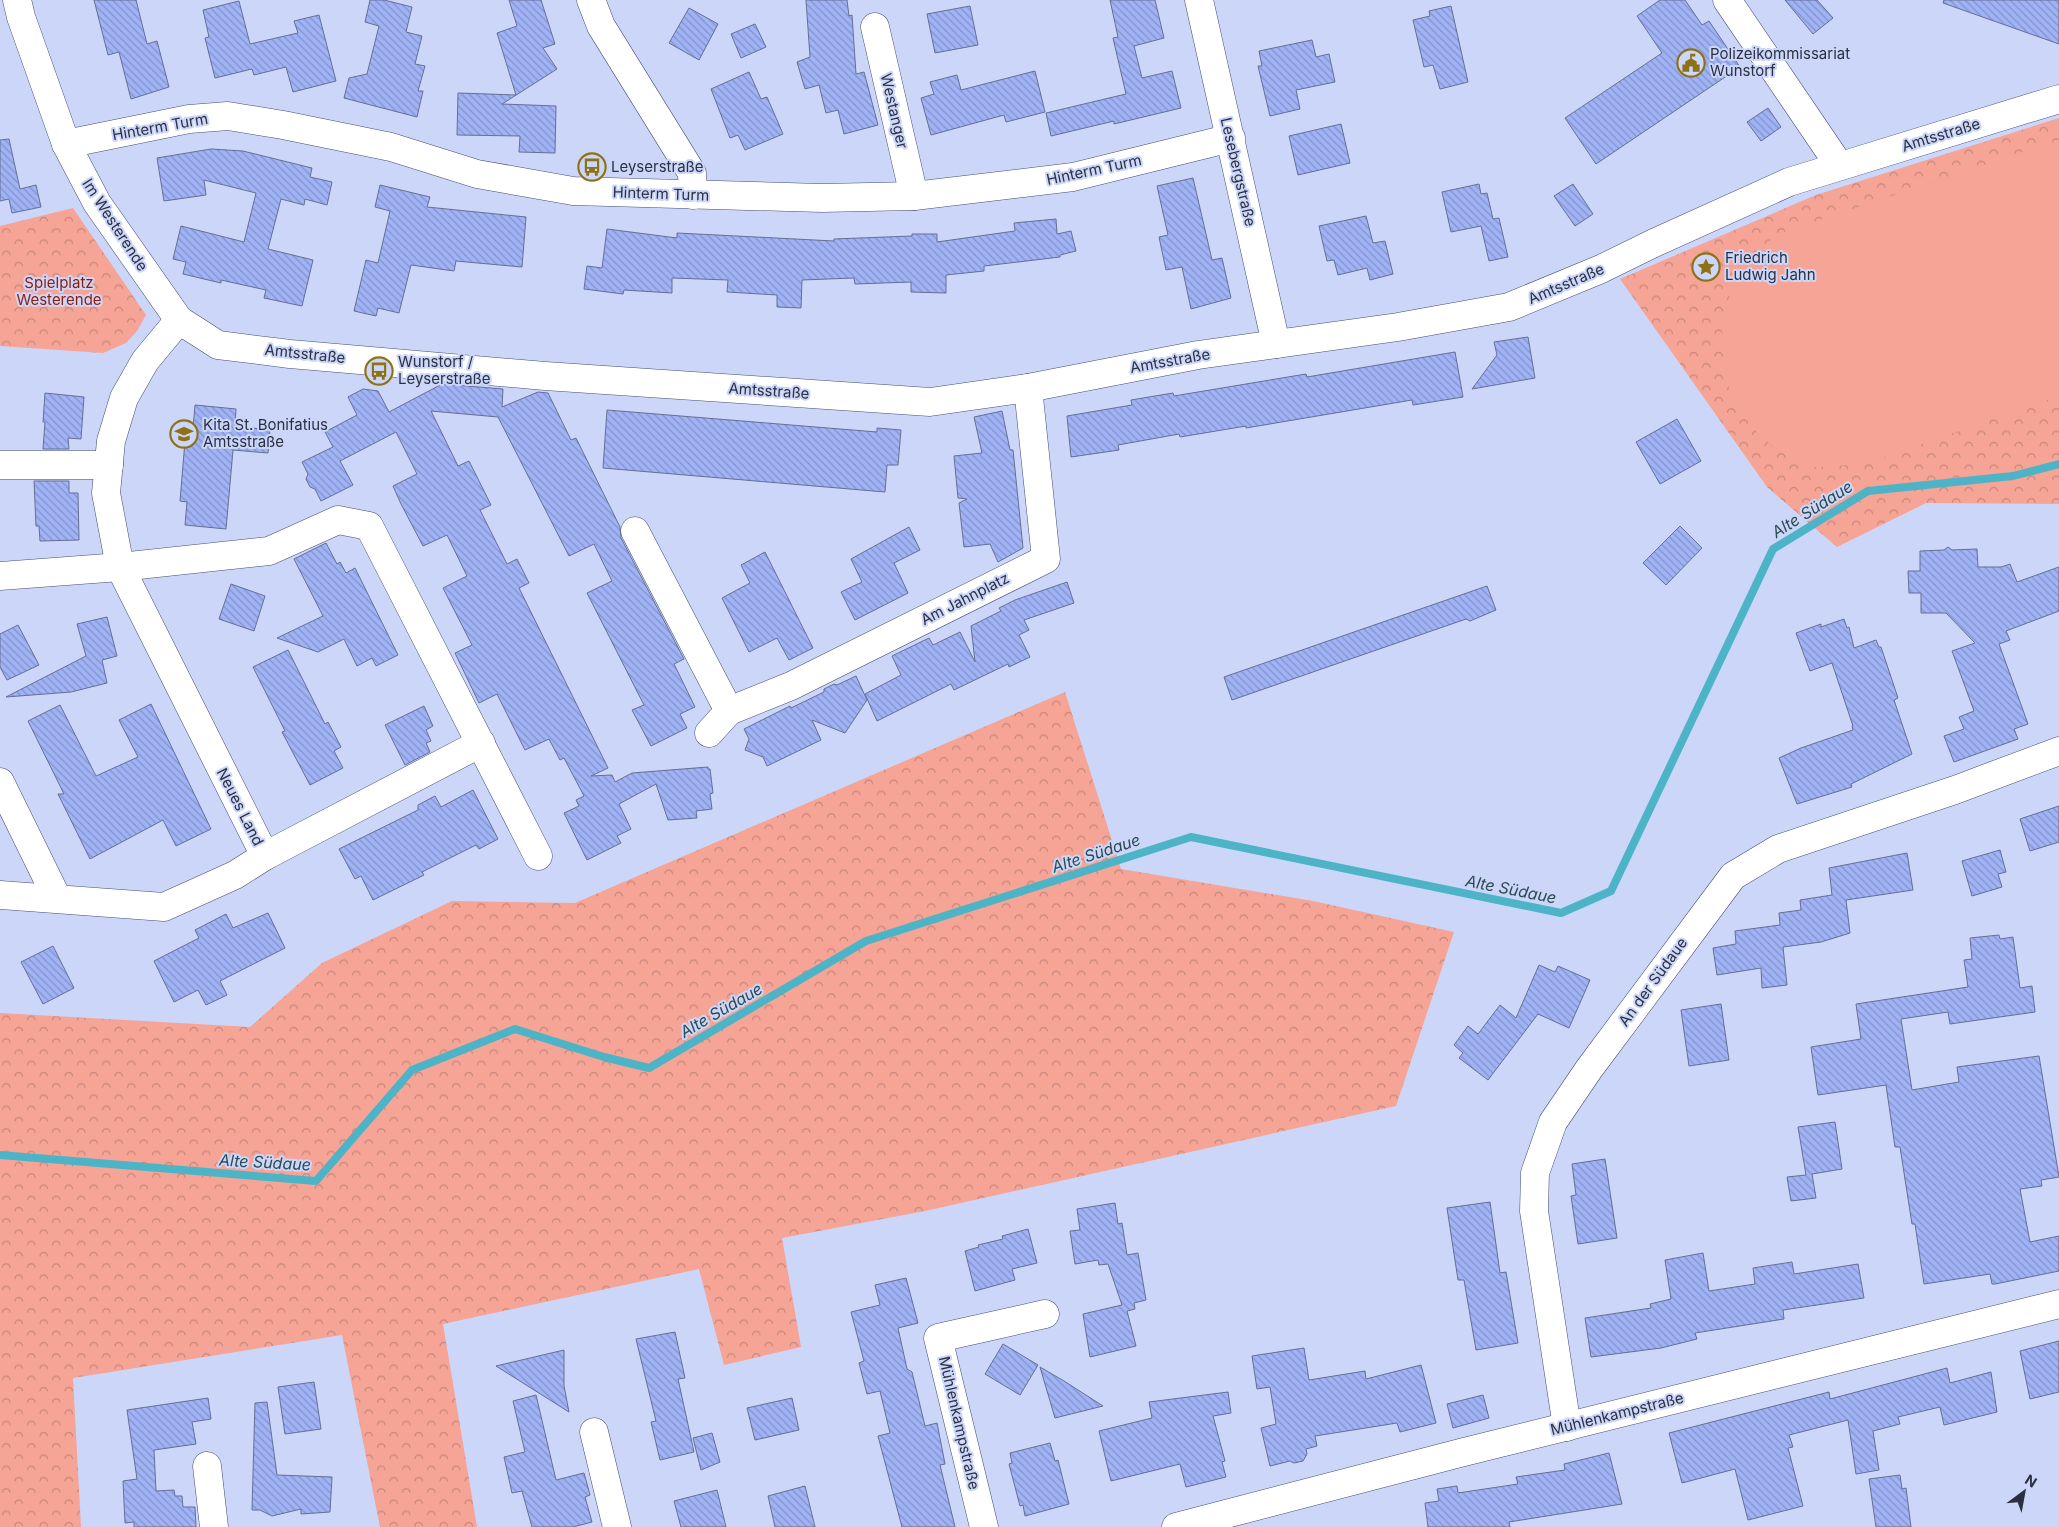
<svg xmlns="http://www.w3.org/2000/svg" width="2059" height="1527" font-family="Inter,sans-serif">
<defs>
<pattern id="park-crowns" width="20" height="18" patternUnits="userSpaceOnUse" patternTransform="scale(1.25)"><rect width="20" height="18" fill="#f5a495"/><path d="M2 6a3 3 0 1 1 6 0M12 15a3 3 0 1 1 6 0" fill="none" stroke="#c7867b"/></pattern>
<pattern id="building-back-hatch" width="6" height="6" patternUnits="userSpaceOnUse" patternTransform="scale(1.25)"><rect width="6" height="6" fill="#a0b3f6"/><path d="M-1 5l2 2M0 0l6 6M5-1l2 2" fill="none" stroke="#8392c9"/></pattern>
</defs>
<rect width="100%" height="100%" fill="#cbd6f9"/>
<g fill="url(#park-crowns)">
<polygon points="2059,118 2059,504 1926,503 1837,547 1767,487 1620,279 1816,195"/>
<polygon points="73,208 146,315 137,331 126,343 103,353 0,346 0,226"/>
<polygon points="1065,692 1121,869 1313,901 1454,932 1396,1106 925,1211 782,1238 801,1347 724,1365 699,1269 443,1324 477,1527 380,1527 342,1335 73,1378 81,1527 0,1527 0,1013 250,1027 322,963 452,901 575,903"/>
</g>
<polygon fill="#f5a495" points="2059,140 2059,396 1865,464 1803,468 1759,436 1729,388 1721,323 1739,266 1778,234"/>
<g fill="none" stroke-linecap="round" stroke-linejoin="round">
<polyline stroke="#4db4c7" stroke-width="8" points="0,1155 316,1181 412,1070 515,1029 604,1057 649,1068 866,941 1191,837 1561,913 1611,891 1773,549 1868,491 2013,476 2059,464"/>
</g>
<g fill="url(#building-back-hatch)" stroke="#646f96">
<polygon points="94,0 136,0 147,44 157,41 169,87 131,99 119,52 108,55"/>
<polygon points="370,0 384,0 412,7 406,32 422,36 415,64 425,66 418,91 423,91 417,117 344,98 349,78 367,74 379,26 365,22"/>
<polygon points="509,0 541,0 555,44 543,48 557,69 502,104 556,106 555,153 519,152 520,136 457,135 458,93 516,95 497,33 517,26"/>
<polygon points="806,0 847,0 849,16 852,15 856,74 864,72 878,125 844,134 838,110 826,113 819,85 805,89 797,62 810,57"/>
<polygon points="1110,0 1155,0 1164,38 1134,46 1142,78 1172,71 1181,108 1114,124 1114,121 1051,136 1046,113 1126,94 1113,38 1118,37"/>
<polygon points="1660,0 1685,0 1702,25 1709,21 1740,67 1596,164 1565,118 1662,53 1637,16"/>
<polygon points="1785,0 1817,0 1833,18 1813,34"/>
<polygon points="1944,0 2059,0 2059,44 1943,3"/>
<polygon points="239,1 250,44 298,33 294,21 319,15 336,81 293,92 286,67 254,75 252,69 215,78 205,38 209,37 203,10"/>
<polygon points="970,6 978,45 935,53 927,14"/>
<polygon points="1451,6 1468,82 1440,89 1433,65 1424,67 1413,20 1430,16 1429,11"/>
<polygon points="689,8 718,24 699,60 669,43"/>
<polygon points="755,24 766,47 741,58 731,34"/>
<polygon points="1312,40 1316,57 1329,54 1335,82 1296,90 1300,109 1270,116 1258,66 1262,66 1259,51"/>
<polygon points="1035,71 1045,112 1006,122 1004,115 931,135 921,98 934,94 930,82 957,75 961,90"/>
<polygon points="749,72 761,99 767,97 783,134 745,150 738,135 730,138 711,89"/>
<polygon points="1768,108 1781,127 1761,141 1747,122"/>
<polygon points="1341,124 1350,163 1298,175 1289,136"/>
<polygon points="9,139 20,189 36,185 41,207 12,213 9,199 0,201 0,140"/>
<polygon points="211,149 243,151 312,168 310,177 332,182 327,205 305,199 304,205 281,199 268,249 313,260 302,306 264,298 266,290 221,280 221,283 183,274 186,262 173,259 181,226 244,242 256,193 204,180 206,195 164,201 157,158"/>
<polygon points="1193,178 1212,260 1222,258 1231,298 1191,309 1182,267 1166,270 1159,237 1168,235 1157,186"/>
<polygon points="1479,184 1481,194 1487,193 1493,219 1499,218 1508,257 1489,261 1481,226 1451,232 1442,192"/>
<polygon points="1573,184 1593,214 1575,226 1554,196"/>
<polygon points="380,185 430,197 427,207 526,217 522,267 456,261 454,271 411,265 399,313 378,308 376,316 354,311 366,260 378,263 390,211 375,207"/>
<polygon points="1366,216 1373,243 1385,241 1393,274 1370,280 1367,268 1338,275 1334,260 1327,261 1319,226"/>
<polygon points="1056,219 1057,234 1071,231 1076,251 1060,255 1060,257 984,266 984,271 946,275 946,293 911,292 911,282 855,284 854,278 802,280 801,308 777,307 777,295 727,292 728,280 672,278 672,293 624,290 623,294 584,289 587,266 602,268 607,229 677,238 677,233 834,241 834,239 912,236 912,234 937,234 937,242 1015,231 1014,223"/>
<polygon points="1528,337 1535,378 1472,389 1497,355 1494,342"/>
<polygon points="1455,352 1463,397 1413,405 1412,400 1246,428 1246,426 1180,437 1179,434 1118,445 1119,450 1071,457 1067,416 1132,405 1131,400 1173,393 1174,396 1306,374 1307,377"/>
<polygon points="442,384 503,389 502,407 538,392 548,393 571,440 576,438 620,527 621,538 684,659 674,664 695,707 680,714 687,728 651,746 632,710 644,705 587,593 612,581 594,544 569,556 498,417 431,411 458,466 469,461 491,505 480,510 507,564 517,559 529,583 519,588 608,768 591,776 612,775 615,782 632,773 708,767 708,769 710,769 713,793 710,794 712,809 696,811 697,818 668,820 656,784 619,804 631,829 617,836 621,843 587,860 564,813 579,806 576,800 584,796 564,758 560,760 549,739 525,750 497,694 479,703 455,653 472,645 443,588 467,576 447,535 423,546 401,504 393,486 417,474 396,432 340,461 353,485 321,501 315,489 310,487 306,479 308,474 302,462 333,447 325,432 357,415 348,397 363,389 378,391 389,412"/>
<polygon points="45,393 84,397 81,439 68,438 69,449 43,449 45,422 43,422"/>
<polygon points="195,405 236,409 235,426 270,430 268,453 233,450 226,529 185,525 187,502 180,501 186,429 193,429"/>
<polygon points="607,410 877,432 877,428 901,430 898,465 887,465 885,492 603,468"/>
<polygon points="1002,411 1010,450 1013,450 1023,548 998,562 990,544 964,547 959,503 967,499 958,498 954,456 982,453 974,417"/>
<polygon points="1677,419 1701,461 1660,484 1636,442"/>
<polygon points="34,481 69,481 69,493 78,493 79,540 40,541 39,526 36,526"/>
<polygon points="1680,526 1702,548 1666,585 1643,563"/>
<polygon points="909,527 920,550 894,563 908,593 855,620 841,592 862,582 851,559"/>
<polygon points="326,543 337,564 340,562 346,573 355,568 398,655 376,666 372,658 357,666 344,639 318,652 277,638 323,616 294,559"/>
<polygon points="1948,547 1952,550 1977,549 1978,567 2001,567 2010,564 2017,582 2059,567 2059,611 2006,631 2010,640 1999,644 2028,724 2014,729 2018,739 1954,762 1944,736 1964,729 1959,717 1974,711 1952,651 1975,643 1946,613 1921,613 1921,593 1909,593 1908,571 1920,571 1920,551 1944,550"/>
<polygon points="765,552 813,648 789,660 777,638 749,652 722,598 750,583 741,565"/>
<polygon points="1067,582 1074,603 1024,620 1029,630 1019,635 1030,657 1009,667 1008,664 954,690 951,684 877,721 865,694 901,675 892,656 929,638 933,645 960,632 975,662 971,626 1001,611 999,608 1015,600"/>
<polygon points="231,584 265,596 254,631 219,619"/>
<polygon points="1487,586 1496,610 1470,621 1466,619 1232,700 1224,677"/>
<polygon points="107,617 117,656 102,660 107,683 71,692 6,697 86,656 77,624"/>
<polygon points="1844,619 1847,628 1849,627 1854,648 1876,640 1879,647 1881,647 1898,698 1894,700 1912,754 1851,784 1852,787 1797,804 1779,758 1801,748 1853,730 1852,726 1853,726 1832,663 1810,671 1796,633 1821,624 1821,627"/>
<polygon points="18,625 39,665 7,680 0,667 0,634"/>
<polygon points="288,650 325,724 328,722 341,747 334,751 343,768 310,785 282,732 285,731 253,667"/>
<polygon points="856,676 867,700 845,733 812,720 821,740 767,766 763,757 745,750 749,739 744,729 790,706 791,708 824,692 824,689 834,684 837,685"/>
<polygon points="151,704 211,829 176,846 163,820 90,859 58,794 64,794 28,721 60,705 96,776 138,757 119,720"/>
<polygon points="424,706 433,726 426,730 431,741 426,743 430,752 405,765 385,725"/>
<polygon points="473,790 498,839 479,849 476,845 422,872 424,875 373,900 361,876 355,879 339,849 418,810 418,805 435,796 441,807"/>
<polygon points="2059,806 2059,842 2030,851 2020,819"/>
<polygon points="2000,850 2006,872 1998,874 2002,887 1972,896 1962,861"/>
<polygon points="1907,853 1913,890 1846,900 1850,933 1821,942 1783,947 1787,985 1762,988 1761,968 1717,975 1713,948 1736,944 1735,931 1780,925 1779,913 1801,910 1800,900 1832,895 1829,868"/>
<polygon points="268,913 285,948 220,981 227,995 206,1005 198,990 174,1002 154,961 199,938 195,930 226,914 233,928"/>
<polygon points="1999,935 2000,939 2013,937 2020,988 2032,986 2035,1012 1950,1024 1948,1012 1901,1019 1912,1090 1959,1082 1957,1067 2039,1056 2059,1177 2041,1180 2042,1186 2020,1189 2030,1242 2059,1236 2059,1271 1995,1284 1992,1284 1990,1274 1924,1284 1915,1224 1912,1224 1900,1147 1895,1147 1886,1085 1818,1095 1811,1047 1861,1039 1856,1004 1968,987 1964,960 1972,959 1970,938"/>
<polygon points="53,946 74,988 43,1004 21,962"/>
<polygon points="1539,965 1555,972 1558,966 1590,980 1569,1028 1538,1014 1488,1080 1459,1058 1463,1053 1454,1045 1468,1026 1478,1034 1500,1005 1516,1018"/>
<polygon points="1721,1004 1729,1060 1689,1066 1681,1010"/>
<polygon points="1835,1122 1842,1169 1812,1174 1816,1198 1791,1201 1787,1177 1806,1175 1798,1127"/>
<polygon points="1605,1159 1617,1238 1578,1244 1571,1196 1576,1195 1572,1164"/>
<polygon points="1490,1202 1500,1273 1506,1272 1518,1343 1476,1350 1464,1280 1458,1280 1447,1208"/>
<polygon points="1115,1203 1118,1224 1122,1223 1127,1255 1138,1253 1146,1300 1134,1303 1135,1309 1127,1311 1136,1346 1090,1357 1083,1314 1122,1305 1108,1264 1099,1265 1098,1260 1075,1264 1070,1231 1080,1230 1077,1209"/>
<polygon points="1028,1229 1037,1263 1012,1269 1015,1280 975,1291 965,1251 979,1247 978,1245 1003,1239 1002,1236"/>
<polygon points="1703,1253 1709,1291 1755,1284 1753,1268 1792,1262 1794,1274 1858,1264 1864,1298 1783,1310 1784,1319 1695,1333 1697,1339 1661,1348 1591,1357 1585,1318 1651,1308 1650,1304 1671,1299 1665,1260"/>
<polygon points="906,1278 918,1323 898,1328 907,1369 912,1372 925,1426 937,1423 945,1464 940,1465 955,1527 902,1527 878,1436 890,1433 880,1391 867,1394 859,1363 864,1361 851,1312 880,1305 875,1285"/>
<polygon points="675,1332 685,1378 678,1379 694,1452 660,1460 651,1422 656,1421 636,1339"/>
<polygon points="2059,1341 2059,1392 2030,1399 2020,1351"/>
<polygon points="1003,1344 1038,1365 1020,1395 985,1374"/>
<polygon points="1304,1348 1309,1380 1365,1371 1366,1379 1421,1365 1436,1423 1400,1432 1397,1423 1315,1436 1317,1446 1306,1449 1307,1454 1303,1461 1294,1463 1290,1461 1270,1466 1261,1428 1276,1424 1270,1387 1257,1389 1252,1356"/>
<polygon points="564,1350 564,1386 569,1412 496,1366"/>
<polygon points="1040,1367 1064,1381 1103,1406 1055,1418"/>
<polygon points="1947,1368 1950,1383 1991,1372 1997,1412 1944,1425 1940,1407 1898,1417 1900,1424 1873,1431 1879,1470 1856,1474 1848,1420 1789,1435 1793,1447 1788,1448 1803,1506 1748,1520 1735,1469 1682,1483 1669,1433 1829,1392 1830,1399"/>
<polygon points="314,1382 321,1429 285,1434 278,1387"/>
<polygon points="1228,1392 1231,1413 1213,1416 1225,1461 1222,1462 1226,1477 1186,1487 1180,1464 1111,1481 1099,1431 1152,1418 1149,1402"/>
<polygon points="536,1395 556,1480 584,1473 590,1495 585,1497 592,1522 573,1527 532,1527 522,1491 512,1493 504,1457 525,1452 513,1401"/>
<polygon points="1483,1395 1489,1418 1453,1428 1447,1404"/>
<polygon points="208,1398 211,1419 192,1422 196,1444 154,1450 156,1491 174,1490 175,1496 182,1496 183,1507 195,1507 196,1527 134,1527 134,1522 125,1523 123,1481 137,1479 127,1410"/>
<polygon points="792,1398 799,1430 755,1440 747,1408"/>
<polygon points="267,1402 277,1475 332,1477 330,1512 301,1514 301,1509 272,1516 260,1510 252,1510 255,1403"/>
<polygon points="712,1433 720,1462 701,1470 693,1438"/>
<polygon points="1050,1443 1055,1461 1058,1460 1069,1504 1025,1516 1023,1505 1020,1506 1009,1464 1012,1463 1010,1453"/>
<polygon points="1609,1453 1622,1504 1509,1522 1510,1527 1428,1527 1425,1503 1439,1501 1437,1489 1457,1486 1458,1493 1518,1484 1516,1477 1565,1470 1564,1464"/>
<polygon points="1900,1475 1902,1489 1906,1488 1911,1527 1876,1527 1869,1479"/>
<polygon points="805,1486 815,1527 775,1527 768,1496"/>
<polygon points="717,1490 726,1527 681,1527 674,1501"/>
</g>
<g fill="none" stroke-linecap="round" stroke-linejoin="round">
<g stroke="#444e73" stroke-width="29">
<g id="minor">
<polyline points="17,0 21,17 66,144 97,203 179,320 218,345 290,354 545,376 930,402 1028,388 1198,355 1398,327 1509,307 1601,269 1654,243 1789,182 2059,99"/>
<polyline points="591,0 601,26 692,173 693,195"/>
<polyline points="1199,0 1276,344"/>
<polyline points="1727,0 1839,165"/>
<polyline points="875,27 914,196"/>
<polyline points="66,144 189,119 228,116 283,125 391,147 477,174 573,191 822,198 914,196 1073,177 1231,138"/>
<polyline points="179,320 145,361 124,398 111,441 106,493 120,567 265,856 481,743"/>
<polyline points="0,465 109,465"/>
<polyline points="635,531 729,711 791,686 1046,559 1028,388"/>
<polyline points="0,576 120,567 269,551 338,520 369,526 538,856"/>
<polyline points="709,733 729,711"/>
<polyline points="0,782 57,898"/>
<polyline points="0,895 164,907 235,875 265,856"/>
<polyline points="1567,1427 1534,1211 1535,1173 1553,1122 1589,1069 1733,876 1778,849 1955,790 2059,751"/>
<polyline points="594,1432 617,1527"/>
<polyline points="207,1466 214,1527"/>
<polyline points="984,1527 938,1338 1045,1314"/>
<polyline points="1176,1527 1464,1452 2059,1304"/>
</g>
</g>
<use href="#minor" stroke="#fff" stroke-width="28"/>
</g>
<defs>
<g id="civic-ring" transform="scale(1.4375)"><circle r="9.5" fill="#cbd6f9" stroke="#8c7215" stroke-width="1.5"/><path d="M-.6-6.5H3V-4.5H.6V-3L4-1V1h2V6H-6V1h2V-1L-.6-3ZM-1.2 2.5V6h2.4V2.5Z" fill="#8c7215"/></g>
<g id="bus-ring" transform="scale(1.4375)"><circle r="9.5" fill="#cbd6f9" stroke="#8c7215" stroke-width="1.5"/><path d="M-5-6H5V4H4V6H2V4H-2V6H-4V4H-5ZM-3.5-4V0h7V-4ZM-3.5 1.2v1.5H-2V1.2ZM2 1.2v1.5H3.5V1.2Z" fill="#8c7215"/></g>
<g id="sight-ring" transform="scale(1.4375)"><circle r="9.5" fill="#cbd6f9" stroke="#8c7215" stroke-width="1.5"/><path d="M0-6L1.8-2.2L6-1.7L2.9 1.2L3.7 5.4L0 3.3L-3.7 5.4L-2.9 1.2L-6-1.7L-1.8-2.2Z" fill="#8c7215"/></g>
<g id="school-ring" transform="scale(1.4375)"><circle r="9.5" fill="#cbd6f9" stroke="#8c7215" stroke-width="1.5"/><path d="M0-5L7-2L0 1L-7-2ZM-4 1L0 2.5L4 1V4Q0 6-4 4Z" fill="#8c7215"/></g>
</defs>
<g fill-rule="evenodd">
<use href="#civic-ring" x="1691" y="63"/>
<use href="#bus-ring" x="592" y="167"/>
<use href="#sight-ring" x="1706" y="267"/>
<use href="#bus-ring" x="379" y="371"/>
<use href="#school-ring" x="184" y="434"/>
</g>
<g text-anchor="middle" stroke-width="4" stroke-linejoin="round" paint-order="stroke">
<g font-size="15" fill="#2b3041" stroke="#cbd6f9" text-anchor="start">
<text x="1710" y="59">Polizeikommissariat<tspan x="1710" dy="17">Wunstorf</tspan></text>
<text x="611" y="172">Leyserstraße</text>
<text x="1725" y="263">Friedrich<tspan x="1725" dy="17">Ludwig Jahn</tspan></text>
<text x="398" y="367">Wunstorf /<tspan x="398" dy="17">Leyserstraße</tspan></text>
<text x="203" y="430">Kita St. Bonifatius<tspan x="203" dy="17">Amtsstraße</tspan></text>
</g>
<g font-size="15" fill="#2b3041" stroke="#cbd6f9">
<text transform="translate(894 111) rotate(77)" y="5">Westanger</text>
<text transform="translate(160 127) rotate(-10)" y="5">Hinterm Turm</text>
<text transform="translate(1941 135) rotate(-17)" y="5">Amtsstraße</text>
<text transform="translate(1094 170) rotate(-12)" y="5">Hinterm Turm</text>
<text transform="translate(1238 172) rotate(77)" y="5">Lesebergstraße</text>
<text transform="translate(661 194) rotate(2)" y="5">Hinterm Turm</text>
<text transform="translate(115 225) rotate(57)" y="5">Im Westerende</text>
<text transform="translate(1566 284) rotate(-23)" y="5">Amtsstraße</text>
<text transform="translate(305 354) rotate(6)" y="5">Amtsstraße</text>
<text transform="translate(1170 361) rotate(-10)" y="5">Amtsstraße</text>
<text transform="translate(769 391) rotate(4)" y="5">Amtsstraße</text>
<text transform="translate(965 599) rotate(-27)" y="5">Am Jahnplatz</text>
<text transform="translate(240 807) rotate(63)" y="5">Neues Land</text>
<text transform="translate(1653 982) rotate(-54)" y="5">An der Südaue</text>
<text transform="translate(1617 1414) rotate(-14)" y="5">Mühlenkampstraße</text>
<text transform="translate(959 1423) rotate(77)" y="5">Mühlenkampstraße</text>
</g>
<g font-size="15" fill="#901b0a" stroke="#cbd6f9">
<text x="59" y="288">Spielplatz<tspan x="59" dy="17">Westerende</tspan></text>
</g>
<g font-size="16" font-style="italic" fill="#2b4b51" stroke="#cbd6f9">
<text transform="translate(1812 509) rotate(-32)" y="6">Alte Südaue</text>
<text transform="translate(1096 853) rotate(-18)" y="6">Alte Südaue</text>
<text transform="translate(1511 889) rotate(11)" y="6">Alte Südaue</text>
<text transform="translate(721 1010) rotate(-30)" y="6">Alte Südaue</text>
<text transform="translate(265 1162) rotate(3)" y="6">Alte Südaue</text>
</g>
</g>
<g transform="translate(2024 1492) rotate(32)" stroke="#cbd6f9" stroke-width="4" paint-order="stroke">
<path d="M0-4L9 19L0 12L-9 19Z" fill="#2b3041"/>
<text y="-8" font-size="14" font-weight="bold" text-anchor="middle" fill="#2b3041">N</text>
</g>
</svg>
